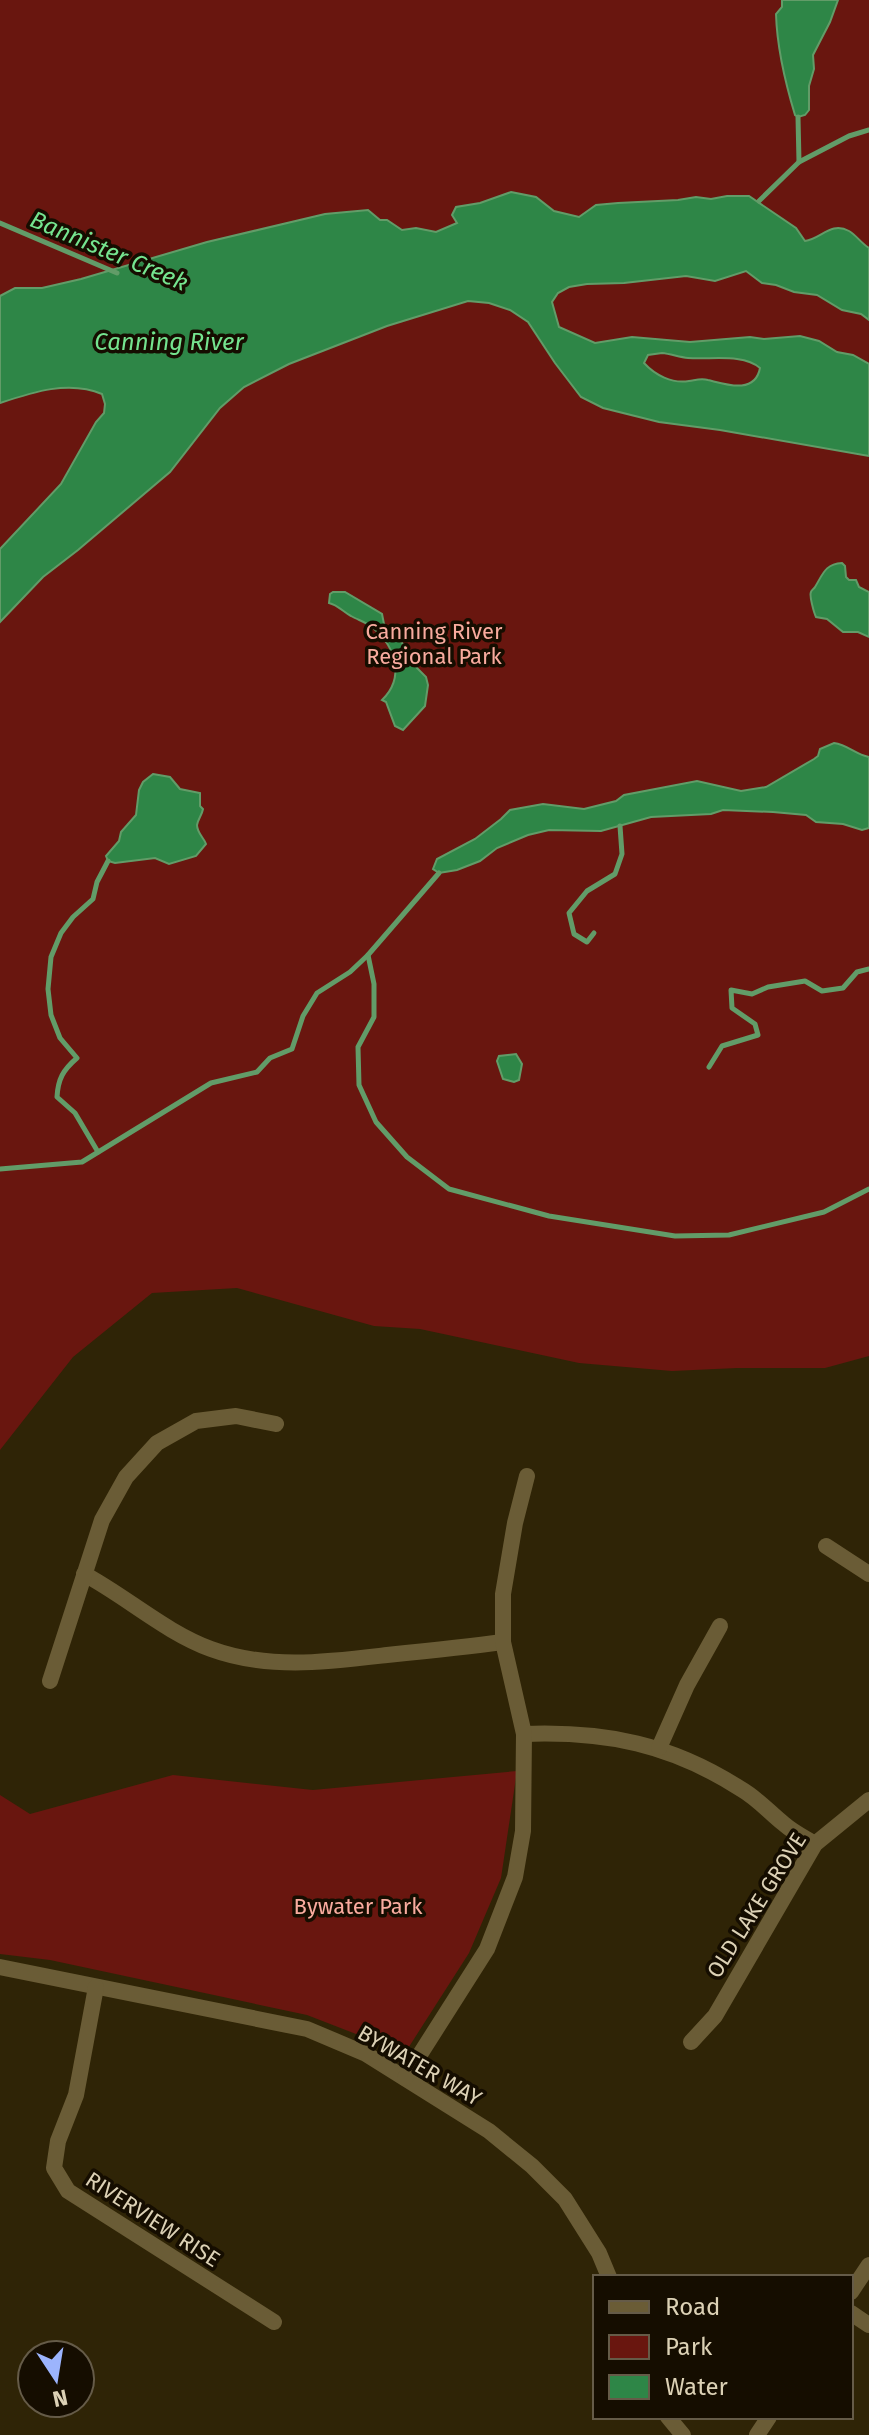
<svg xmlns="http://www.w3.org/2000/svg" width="869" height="2435" font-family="'Fira Sans',sans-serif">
<rect width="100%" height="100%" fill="#2f2406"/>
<g fill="#69160f">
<polygon points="0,0 869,0 869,1356 825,1368 737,1368 672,1371 579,1363 420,1329 374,1326 237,1288 152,1293 73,1357 0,1450"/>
<polygon points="517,1771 501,1878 469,1953 405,2053 307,2015 50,1960 0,1954 0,1795 30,1814 173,1775 313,1790"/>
</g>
<g fill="#2e8647" stroke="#629c68" stroke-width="2" fill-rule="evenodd">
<path d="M782 0H838L830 22 813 55 814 69 809 86V110L805 115 798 117 795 115C785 82 777 48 776 14L782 7Z"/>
<path d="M511 192 536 197 554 211 579 217 596 205 618 203 678 200 696 197 711 199 727 196H749L796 228 805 241C821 239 831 221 849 231 856 235 861 243 869 248V320L861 314 842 310 817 295 794 292 776 285 762 283 746 271 715 281 686 276 624 283 587 284 569 287 558 293 552 302 559 327 595 343 632 337 690 342 750 337 764 339 800 336 819 341 837 352 853 355 869 364V456L720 430 659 422 603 408 581 397 555 363 528 322 510 310 489 303 468 301 387 326 289 364 244 387 220 408 170 472 78 550 43 577 0 622V549L61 484 96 422 104 413 105 404 102 394C69 380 33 392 0 403V296L15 288H42L81 279 207 242 325 214 368 210 380 220H387L402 230 416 228 436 232 457 223 452 215 456 207 480 203ZM662 353C671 354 679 357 688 358 710 360 743 353 760 368 755 395 725 384 708 380 701 378 696 380 689 381 672 384 655 375 644 363L648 355Z"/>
<path d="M842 563 845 566 846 577 849 580H856L859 587 869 592V637L858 632H843L827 619 816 617C814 613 809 595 811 592 811 590 814 589 815 587 823 574 825 564 842 563Z"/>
<path d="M333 592H345L382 614 384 624 404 645 412 663 426 677 428 685 425 706 403 730 395 726 386 702 382 700C405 678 396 647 373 628 368 623 358 620 351 616 343 612 338 605 329 603L330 594Z"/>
<path d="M834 743C848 745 855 754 869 757V828L862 830 843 824 816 822 806 815 773 812 723 810 711 814 651 817 601 831 549 830 528 835 497 848 480 861 457 870 439 873 433 869 437 859 475 839 501 819 510 810 543 804 584 809 616 801 624 795 697 781 741 791 766 787 814 759 818 756 820 749Z"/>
<path d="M153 774 170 777 180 789 200 793V806L203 809C202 815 198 819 197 825 197 833 204 838 206 844L196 856 169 864 155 858 115 863 108 861 106 856 119 841 121 832 136 815 139 790 143 782Z"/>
<polygon points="516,1054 522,1064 519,1080 514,1082 503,1079 497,1061 499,1056"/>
</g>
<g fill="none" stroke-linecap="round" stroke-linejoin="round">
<g stroke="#629c68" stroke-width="5">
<polyline points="799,162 849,136 869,130"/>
<polyline points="759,201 799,162 798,117"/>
<polyline points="0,223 117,273"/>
<polyline points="594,933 587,942 574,934 569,913 587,891 615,874 622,854 620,826"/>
<polyline points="368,955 374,984 374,1017 358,1047 359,1085 376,1122 407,1157 449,1189 549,1216 675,1236 729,1235 824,1212 869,1189"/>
<polyline points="709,1067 722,1046 758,1035 755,1024 732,1008 731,990 752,994 768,987 805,981 822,991 843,988 857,972 869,969"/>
<path d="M98 1152 75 1113 57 1097C58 1079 63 1070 77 1058L60 1038 51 1015 48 989 51 957 61 933 73 917 93 899 97 882 108 861"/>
<polyline points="0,1169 82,1162 211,1083 257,1072 270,1058 292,1049 303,1016 317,993 350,972 368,955 439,873"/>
</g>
<g stroke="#6a5c36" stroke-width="16">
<polyline points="826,1546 869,1574"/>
<path d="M84 1574C127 1597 165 1632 211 1649 268 1670 328 1662 387 1655 426 1651 465 1647 503 1642"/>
<polyline points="50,1681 102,1520 126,1477 157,1443 196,1421 236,1416 276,1424"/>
<path d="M524 1734C606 1731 671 1744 741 1789 757 1798 770 1813 784 1824 793 1832 805 1838 815 1844"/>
<polyline points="659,1748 687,1685 720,1626"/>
<polyline points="0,1967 307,2029 366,2054 489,2131 532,2166 565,2199 599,2253 609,2277"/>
<polyline points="96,1987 76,2095 58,2141 54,2168 68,2191 274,2322"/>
<polyline points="691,2042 715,2016 815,1844 869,1800"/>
<polyline points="405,2078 487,1949 515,1877 523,1831 524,1734 503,1642 503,1594 515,1523 527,1476"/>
<polyline points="851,2292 869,2265"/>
<polyline points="851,2313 869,2325"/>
<polyline points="668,2417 683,2435"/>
<polyline points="757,2435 769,2417"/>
</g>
</g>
<g text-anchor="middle" stroke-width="7" stroke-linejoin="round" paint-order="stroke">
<g font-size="22" fill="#f9ab9e" stroke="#150d00">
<text x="434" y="639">Canning River<tspan x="434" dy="25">Regional Park</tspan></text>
<text x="358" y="1914">Bywater Park</text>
</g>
<g font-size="22" fill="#dcd1b5" stroke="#150d00">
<text transform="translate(756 1905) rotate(-58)" y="8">OLD LAKE GROVE</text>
<text transform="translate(420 2065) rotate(30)" y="8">BYWATER WAY</text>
<text transform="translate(153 2219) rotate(33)" y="8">RIVERVIEW RISE</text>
</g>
<g font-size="24" font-style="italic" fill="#75e48f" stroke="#150d00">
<text transform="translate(109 251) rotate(23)" y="8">Bannister Creek</text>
<text x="169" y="350">Canning River</text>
</g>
</g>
<rect x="593" y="2275" width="260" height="144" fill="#150d00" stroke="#655b48" stroke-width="2"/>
<rect x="609" y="2301" width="40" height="12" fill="#6a5c36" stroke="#655b48" stroke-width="2"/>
<text x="665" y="2315" font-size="24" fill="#dcd1b5">Road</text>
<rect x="609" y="2335" width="40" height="24" fill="#69160f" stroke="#655b48" stroke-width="2"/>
<text x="665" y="2355" font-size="24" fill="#dcd1b5">Park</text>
<rect x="609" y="2375" width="40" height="24" fill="#2e8647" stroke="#655b48" stroke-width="2"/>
<text x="665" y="2395" font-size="24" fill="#dcd1b5">Water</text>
<g transform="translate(56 2379) rotate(168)"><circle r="38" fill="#150d00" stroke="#655b48" stroke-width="2"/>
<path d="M0-6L14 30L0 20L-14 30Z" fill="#9cb4fd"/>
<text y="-12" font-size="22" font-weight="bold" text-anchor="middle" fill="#dcd1b5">N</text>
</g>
</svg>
